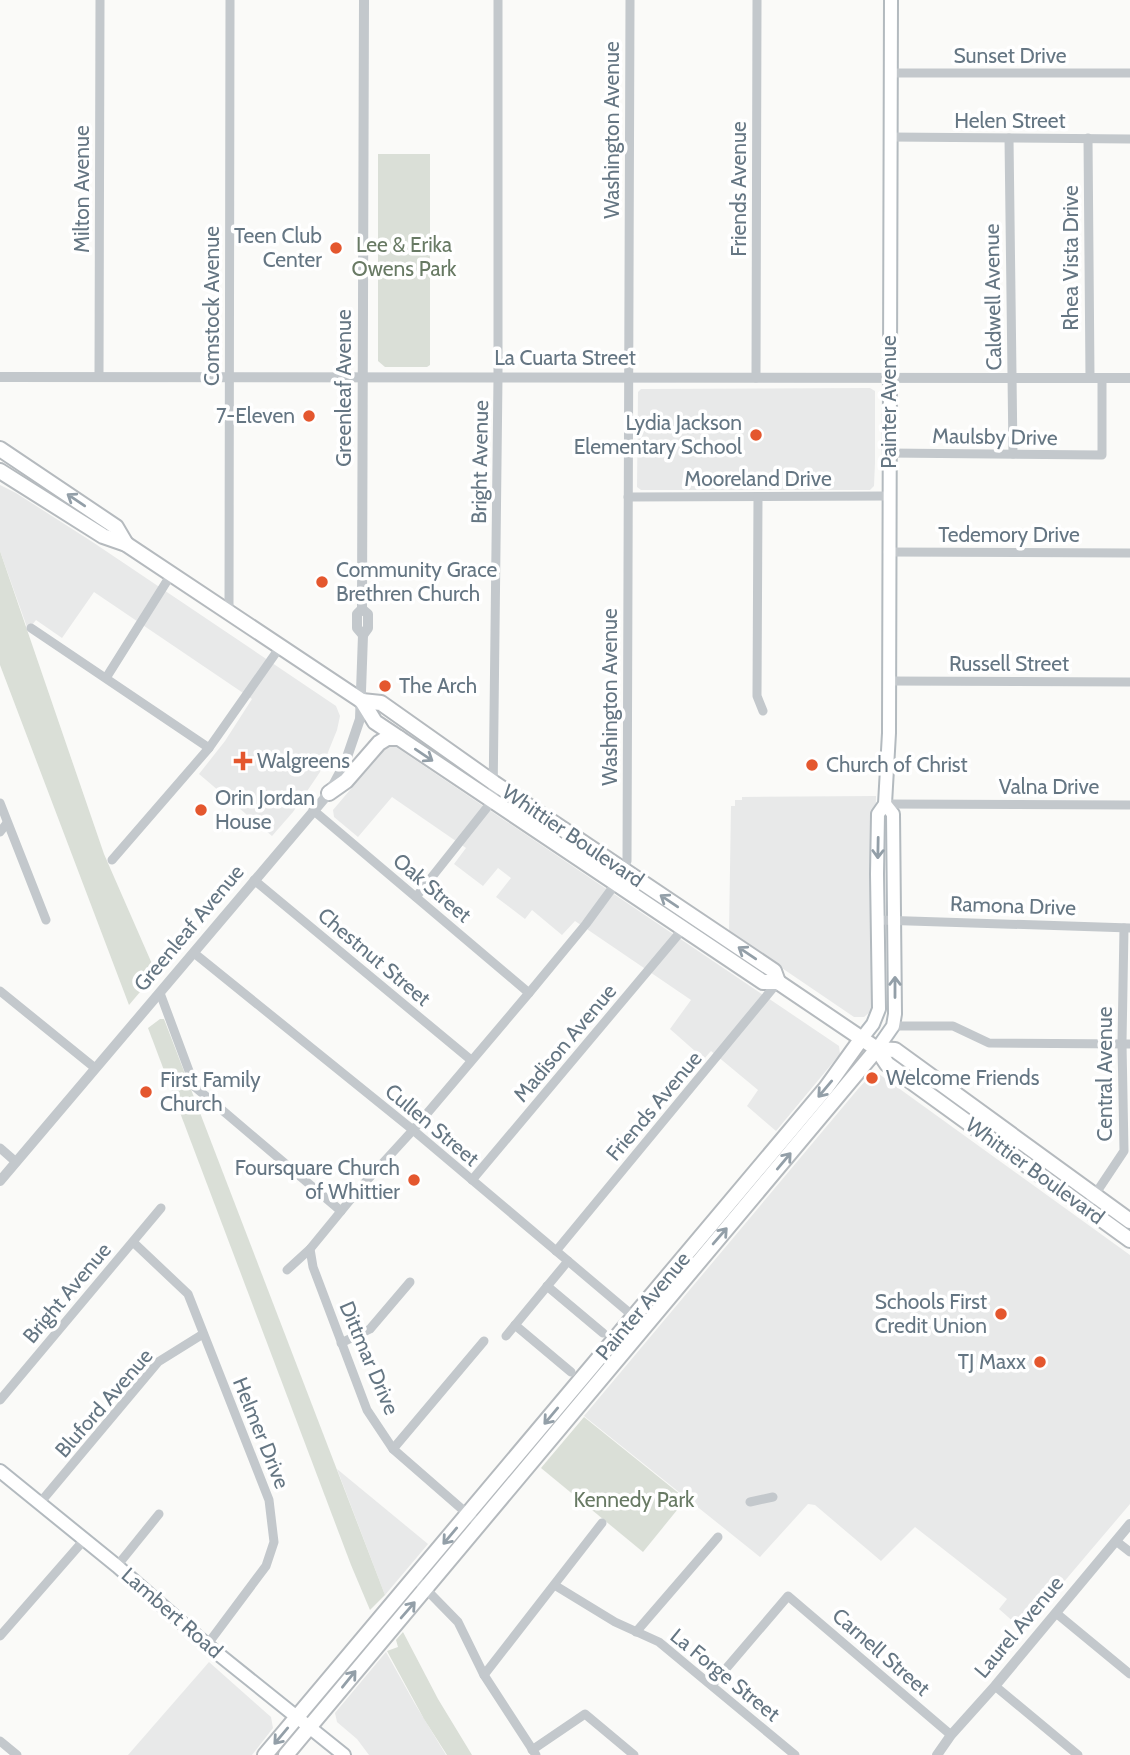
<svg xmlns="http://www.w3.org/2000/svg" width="1130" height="1755" font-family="Cabin,sans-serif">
<rect width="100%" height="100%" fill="#fafaf8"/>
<g fill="#e8e9e9">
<polygon points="870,388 875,391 875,463 874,486 870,490 641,490 637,487 638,392 641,389"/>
<polygon points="0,485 16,493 94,543 336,706 340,716 337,730 320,772 293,812 272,836 199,774 225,741 252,699 94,592 62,638 36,620 28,630 0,551"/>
<polygon points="393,745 839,1046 840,1054 776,1131 747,1106 758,1090 711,1051 704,1059 670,1029 691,1000 575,921 562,935 532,910 525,919 496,897 511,878 498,868 483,886 454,864 466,848 392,797 358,837 334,817 333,810 377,758 387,746"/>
<polygon points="876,796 872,1006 870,1012 864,1017 854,1017 729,932 731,806 735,806 735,800 742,800 742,797"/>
<polygon points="879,1074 1130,1255 1130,1504 1023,1630 999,1609 1007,1599 915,1527 881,1561 815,1505 808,1504 760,1557 584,1416 858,1089 870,1076"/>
<polygon points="337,1469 428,1544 385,1595"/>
<polygon points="386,1652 415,1704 446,1755 369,1755 357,1739 337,1722 335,1713"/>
<polygon points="209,1662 271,1717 273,1728 252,1755 128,1755"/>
</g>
<g fill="#dadfd7">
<polygon points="378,154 430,154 430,365 427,367 385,367 378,361"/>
<polygon points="0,551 104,854 156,973 129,1005 0,665"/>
<polygon points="160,1019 164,1019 385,1595 370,1610 351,1565 148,1028"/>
<polygon points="584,1417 686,1499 643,1552 541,1468"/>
<polygon points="403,1632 438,1699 472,1755 447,1755 424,1719 387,1651 398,1647 396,1640"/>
</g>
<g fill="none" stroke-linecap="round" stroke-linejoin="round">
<g stroke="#b3babf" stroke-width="16">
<g id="secondary">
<polyline points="862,1038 873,1024 879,1009 877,874 878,814 885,804 889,733 891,0"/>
<polyline points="877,1049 893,1026 895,1014 893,814 885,804"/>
<polyline points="0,1471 117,1566 207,1645 344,1755"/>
</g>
</g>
<g stroke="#b5babe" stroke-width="18">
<g id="primary">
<polyline points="0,449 116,527 126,544"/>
<polyline points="0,471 103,536 126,544 362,701 375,722 399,738 763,982 778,982 877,1049 887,1064 1130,1240"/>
<polyline points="362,701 381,703 494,783 774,971 778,982"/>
<polyline points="329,793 346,781 379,743 387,738 399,738"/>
<polyline points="877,1049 895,1050 1130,1221"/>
<polyline points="265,1755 826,1088 862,1038"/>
<polyline points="286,1755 877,1049"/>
</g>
</g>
<g stroke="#c3c8cc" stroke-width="9">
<polyline points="890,73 1130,73"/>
<polyline points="890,137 1130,139"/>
<polyline points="1009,138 1013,454"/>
<polyline points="1088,138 1090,378"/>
<polyline points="99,377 100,0"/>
<polyline points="756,378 757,0"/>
<polyline points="888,453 1102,455 1102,378"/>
<polyline points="628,497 888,496"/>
<polyline points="758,497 757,696 763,711"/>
<polyline points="888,552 1130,553"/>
<polyline points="229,611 230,0"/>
<polyline points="31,628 209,748"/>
<polyline points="106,678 172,573"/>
<polyline points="889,681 1130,682"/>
<polyline points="0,803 46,920"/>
<polyline points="885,804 1130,805"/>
<polyline points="313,810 529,993"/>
<polyline points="0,832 7,823"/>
<polyline points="112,860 209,748 280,647"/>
<polyline points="254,880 471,1060"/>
<polyline points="416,897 493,800 498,378 498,0"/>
<polyline points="879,920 1130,928"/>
<polyline points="194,953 413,1130 645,1326"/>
<polyline points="0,991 95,1068"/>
<polyline points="160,993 195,1087 341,1211"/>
<polyline points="893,1026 953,1026 989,1043 1130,1044"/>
<polyline points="0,1148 16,1162"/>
<polyline points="472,1180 677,936 682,926"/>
<polyline points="1086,1208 1124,1151 1122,1043 1124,928"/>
<polyline points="133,1242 188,1294 269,1500 274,1542 266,1566 207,1645"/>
<polyline points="310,1249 313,1267 367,1410 393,1449 479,1524"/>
<polyline points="556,1251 778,982"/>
<polyline points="287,1270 310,1249 360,1188 413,1130 529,993 586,924 616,883 627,861 630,0"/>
<polyline points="547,1286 603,1333"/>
<polyline points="515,1325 571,1372"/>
<polyline points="506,1336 568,1261"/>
<polyline points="341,1343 370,1329 410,1282"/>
<polyline points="0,1400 161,1208"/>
<polyline points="393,1449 484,1341"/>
<polyline points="750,1502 773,1497"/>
<polyline points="39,1504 158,1362 203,1334"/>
<polyline points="1116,1541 1130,1552"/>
<polyline points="117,1566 159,1514"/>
<polyline points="415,1578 458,1622 484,1675 536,1755"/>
<polyline points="556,1586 615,1622 659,1642 795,1755"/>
<polyline points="1056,1613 1130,1674"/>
<polyline points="636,1632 718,1537"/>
<polyline points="0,1636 84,1540"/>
<polyline points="484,1675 602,1523"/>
<polyline points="712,1685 788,1596 951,1735"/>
<polyline points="995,1686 1078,1755"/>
<polyline points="0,1741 17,1755"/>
<polyline points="532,1750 585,1714 634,1755"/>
</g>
<g stroke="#c3c8cc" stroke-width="10">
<polyline points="0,377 1130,378"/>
<polyline points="363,635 357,628 357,614 362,609 364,0"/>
<polyline points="0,1181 329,793 345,763 360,719 363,635 368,628 368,614 362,609"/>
<polyline points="937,1755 951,1735 995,1686 1130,1524"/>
</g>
<use href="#secondary" stroke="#fff" stroke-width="12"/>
<use href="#primary" stroke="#fff" stroke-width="14"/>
</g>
<defs><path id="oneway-shaft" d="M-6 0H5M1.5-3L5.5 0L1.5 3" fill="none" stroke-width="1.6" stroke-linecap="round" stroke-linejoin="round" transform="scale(1.75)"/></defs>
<g stroke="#939fa8">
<use href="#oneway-shaft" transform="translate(76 500) rotate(-146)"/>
<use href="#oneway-shaft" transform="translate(424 755) rotate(34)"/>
<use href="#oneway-shaft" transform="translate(878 848) rotate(91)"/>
<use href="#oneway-shaft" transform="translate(669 901) rotate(-146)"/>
<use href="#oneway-shaft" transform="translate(747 953) rotate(-146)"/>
<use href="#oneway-shaft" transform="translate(895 987) rotate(-90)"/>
<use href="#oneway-shaft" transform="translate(825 1089) rotate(130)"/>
<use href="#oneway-shaft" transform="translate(784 1161) rotate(-50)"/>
<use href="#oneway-shaft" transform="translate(720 1236) rotate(-49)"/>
<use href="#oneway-shaft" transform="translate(551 1416) rotate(130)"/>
<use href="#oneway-shaft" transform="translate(450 1536) rotate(130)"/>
<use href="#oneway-shaft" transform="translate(408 1610) rotate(-49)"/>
<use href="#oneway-shaft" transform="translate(349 1679) rotate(-51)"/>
<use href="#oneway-shaft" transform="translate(281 1736) rotate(130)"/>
</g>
<g fill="#e4572e" stroke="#fff" stroke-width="2.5">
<circle cx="336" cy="248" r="7"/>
<circle cx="309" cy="416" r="7"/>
<circle cx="756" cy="435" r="7"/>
<circle cx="322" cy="582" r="7"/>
<circle cx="385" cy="686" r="7"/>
<path d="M239.5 750.5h7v7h7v7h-7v7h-7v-7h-7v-7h7z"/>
<circle cx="812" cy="765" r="7"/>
<circle cx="201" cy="810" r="7"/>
<circle cx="872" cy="1078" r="7"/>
<circle cx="146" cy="1092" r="7"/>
<circle cx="414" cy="1180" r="7"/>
<circle cx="1001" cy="1314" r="7"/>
<circle cx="1040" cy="1362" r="7"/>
</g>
<g text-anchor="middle" stroke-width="7" stroke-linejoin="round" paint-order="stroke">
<g font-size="21" fill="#657683" stroke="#fff">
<text x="1010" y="63">Sunset Drive</text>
<text x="1010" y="128">Helen Street</text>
<text transform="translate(612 130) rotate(-90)" y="7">Washington Avenue</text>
<text transform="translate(82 189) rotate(-90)" y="7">Milton Avenue</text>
<text transform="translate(739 189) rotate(-90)" y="7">Friends Avenue</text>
<text transform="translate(1071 258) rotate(-90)" y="7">Rhea Vista Drive</text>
<text transform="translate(993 297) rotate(-91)" y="7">Caldwell Avenue</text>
<text transform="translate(212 306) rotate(-90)" y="7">Comstock Avenue</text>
<text x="565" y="365">La Cuarta Street</text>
<text transform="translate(344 388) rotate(-90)" y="7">Greenleaf Avenue</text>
<text transform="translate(889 402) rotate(-90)" y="7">Painter Avenue</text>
<text transform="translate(995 437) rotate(1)" y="7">Maulsby Drive</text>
<text transform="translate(480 462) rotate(-89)" y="7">Bright Avenue</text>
<text x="758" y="486">Mooreland Drive</text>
<text x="1009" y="542">Tedemory Drive</text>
<text x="1009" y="671">Russell Street</text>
<text transform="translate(610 697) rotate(-90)" y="7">Washington Avenue</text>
<text x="1049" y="794">Valna Drive</text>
<text transform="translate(573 836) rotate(34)" y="7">Whittier Boulevard</text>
<text transform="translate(432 888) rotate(40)" y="7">Oak Street</text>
<text transform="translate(1013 906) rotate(2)" y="7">Ramona Drive</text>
<text transform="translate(189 928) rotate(-50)" y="7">Greenleaf Avenue</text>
<text transform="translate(374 957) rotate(40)" y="7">Chestnut Street</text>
<text transform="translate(565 1043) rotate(-50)" y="7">Madison Avenue</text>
<text transform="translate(1105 1074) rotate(-90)" y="7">Central Avenue</text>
<text transform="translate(654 1106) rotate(-50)" y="7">Friends Avenue</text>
<text transform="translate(432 1125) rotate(40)" y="7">Cullen Street</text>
<text transform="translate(1035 1171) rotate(36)" y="7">Whittier Boulevard</text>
<text transform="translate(67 1293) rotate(-50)" y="7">Bright Avenue</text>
<text transform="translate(643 1306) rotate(-50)" y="7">Painter Avenue</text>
<text transform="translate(369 1358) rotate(67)" y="7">Dittmar Drive</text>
<text transform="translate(104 1403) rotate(-49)" y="7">Bluford Avenue</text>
<text transform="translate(261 1433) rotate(68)" y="7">Helmer Drive</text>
<text transform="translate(172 1613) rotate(41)" y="7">Lambert Road</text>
<text transform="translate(1019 1627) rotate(-50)" y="7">Laurel Avenue</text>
<text transform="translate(881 1652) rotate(41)" y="7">Carnell Street</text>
<text transform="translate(725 1675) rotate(39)" y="7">La Forge Street</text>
</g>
<g font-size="21" fill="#657683" stroke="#fff" text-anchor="start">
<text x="322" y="243" text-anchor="end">Teen Club<tspan x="322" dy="24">Center</tspan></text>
<text x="295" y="423" text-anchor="end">7-Eleven</text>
<text x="742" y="430" text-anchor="end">Lydia Jackson<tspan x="742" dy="24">Elementary School</tspan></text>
<text x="336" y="577">Community Grace<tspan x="336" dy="24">Brethren Church</tspan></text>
<text x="399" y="693">The Arch</text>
<text x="257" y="768">Walgreens</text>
<text x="826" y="772">Church of Christ</text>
<text x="215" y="805">Orin Jordan<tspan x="215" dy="24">House</tspan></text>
<text x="886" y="1085">Welcome Friends</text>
<text x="160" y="1087">First Family<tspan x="160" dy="24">Church</tspan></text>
<text x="400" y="1175" text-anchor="end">Foursquare Church<tspan x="400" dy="24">of Whittier</tspan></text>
<text x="987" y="1309" text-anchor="end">Schools First<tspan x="987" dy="24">Credit Union</tspan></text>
<text x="1026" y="1369" text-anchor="end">TJ Maxx</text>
</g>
<g font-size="21" fill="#687a64" stroke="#fff">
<text x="404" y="252">Lee &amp; Erika<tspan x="404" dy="24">Owens Park</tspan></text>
<text x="634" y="1507">Kennedy Park</text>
</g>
</g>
</svg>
